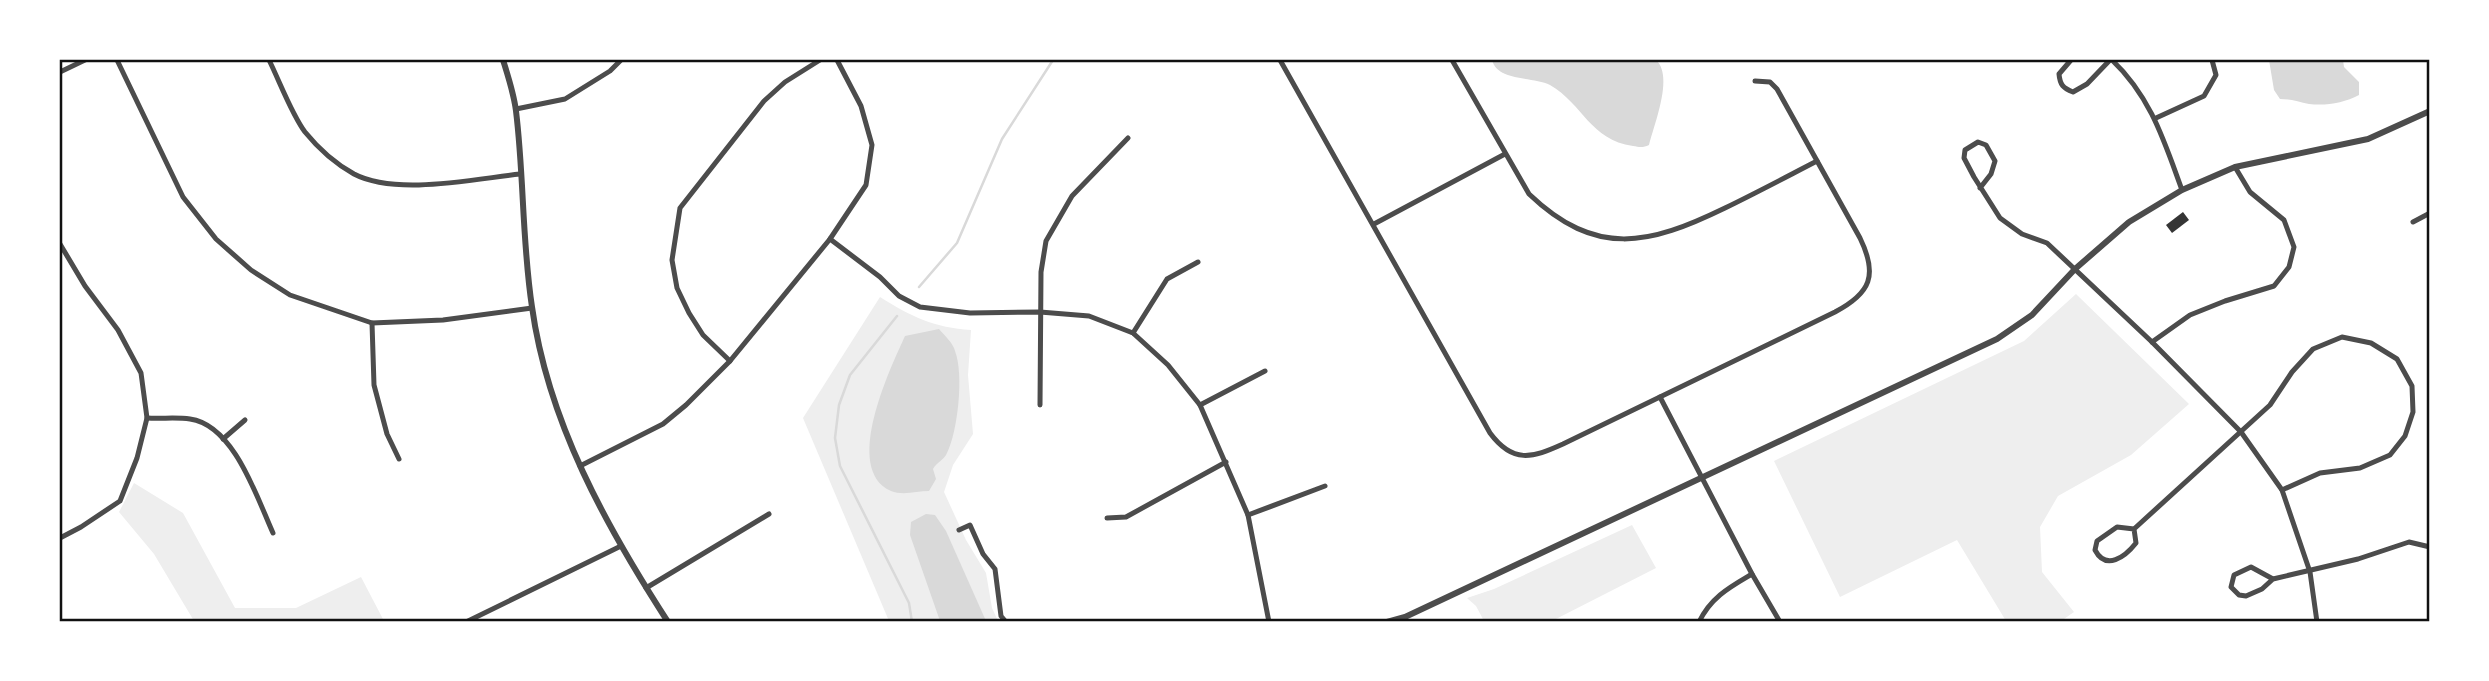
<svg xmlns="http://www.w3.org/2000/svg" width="2489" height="681" font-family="'PT Sans',sans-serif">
<rect width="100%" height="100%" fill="#fff"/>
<g fill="#eee">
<polygon points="2076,294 2189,404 2131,455 2058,496 2040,527 2042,572 2074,612 2061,621 2006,621 1957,540 1840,597 1774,461 2024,341"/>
<path d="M880 297C910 316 935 328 971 330L968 375 973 434 953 465 944 492 966 540 986 573 992 608 998 621H889L803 418Z"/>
<polygon points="134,483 183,513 235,608 296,608 361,577 384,621 194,621 154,554 119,512"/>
<polygon points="1632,525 1656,568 1552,621 1484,621 1476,606 1467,598 1494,589"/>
</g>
<g fill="#d9d9d9">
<path d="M1492 60H1656C1674 76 1654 124 1649 145 1643 148 1639 147 1633 146 1590 140 1583 104 1550 85 1533 76 1498 82 1492 60Z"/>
<path d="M2269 60H2343L2344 67 2359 82V95C2344 103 2326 106 2309 104 2299 102 2291 99 2280 99L2274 90Z"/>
<path d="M939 329C945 336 953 343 955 351 964 374 958 431 947 453 944 460 937 462 933 469L936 479 929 491C917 491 903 496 891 491 842 469 890 369 905 336Z"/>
<polygon points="926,514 935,515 946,531 986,621 940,621 910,535 911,522"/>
</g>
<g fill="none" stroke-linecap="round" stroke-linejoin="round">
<g stroke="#d9d9d9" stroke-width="2.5">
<polyline points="919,287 957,243 1002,139 1053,60"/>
<polyline points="897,316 850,375 839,405 835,438 840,466 909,603 912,622"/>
</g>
</g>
<polygon fill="#353535" points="2183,212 2189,220 2172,233 2166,225"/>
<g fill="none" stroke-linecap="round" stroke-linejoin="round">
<g stroke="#4c4c4c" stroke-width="5">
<polyline points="117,60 183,197 216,239 251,270 290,295 372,323 443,320 532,308"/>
<path d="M269 60C279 80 292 115 305 132 318 148 336 164 354 174 396 196 474 179 520 174"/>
<path d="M1280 60 1490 433C1513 464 1532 458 1563 444L1835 312C1871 293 1878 275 1860 238L1777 89 1770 82 1755 81"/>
<path d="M1452 60 1529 194C1596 258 1649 245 1725 208 1756 193 1786 177 1817 161"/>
<path d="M2071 60 2059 74C2060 85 2063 88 2073 92L2087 84 2110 60"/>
<path d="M2112 60C2151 97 2164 141 2182 190"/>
<polyline points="60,72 85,60"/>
<polyline points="516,109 565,99 610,71 621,60"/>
<polyline points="2156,118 2204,96 2216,75 2212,60"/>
<polyline points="1980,188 1991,174 1995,161 1986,145 1978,142 1965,150 1964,158 1974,177 2000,218 2022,234 2047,243 2152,342 2241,432 2282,490 2310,572 2317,622"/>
<polyline points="2413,222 2430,213"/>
<polyline points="1374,224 1505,154"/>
<polyline points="830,239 880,277 899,296 920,307 970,313 1040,312 1089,316 1133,333 1168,365 1200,405 1248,515 1269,622"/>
<polyline points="60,244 85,286 118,330 141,373 147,418 137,458 120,501 81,527 60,538"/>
<polyline points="372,323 374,385 387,434 399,459"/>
<polyline points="1133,333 1167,279 1198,262"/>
<polyline points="2152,342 2190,315 2225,301 2274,286 2289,267 2294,247 2284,220 2250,192 2235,167"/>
<polyline points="730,361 703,335 689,313 677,288 672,260 680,208 764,101 785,82 820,60"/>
<polyline points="1660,397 1752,574 1780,622"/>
<polyline points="1040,405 1041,272 1046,241 1072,196 1128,138"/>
<polyline points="1200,405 1265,371"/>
<path d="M147 418C161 419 176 417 190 419 234 425 257 498 273 533"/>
<polyline points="223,439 245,420"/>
<polyline points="580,466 663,424 686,405 730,361 830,239 866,185 872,145 861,106 837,60"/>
<polyline points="1248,515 1325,486"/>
<polyline points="1107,518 1126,517 1226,462"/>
<path d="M2134 529 2117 527 2097 541 2095 550C2106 571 2125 557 2136 543L2134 529 2270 405 2292 372 2313 349 2342 337 2371 343 2397 359 2412 386 2413 412 2405 436 2390 455 2360 468 2320 473 2282 490"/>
<polyline points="959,530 970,525 983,554 995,569 1001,616 1006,622"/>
<polyline points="2273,579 2251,567 2234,575 2231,587 2239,595 2246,596 2262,589 2273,579 2358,559 2409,542 2430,547"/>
<polyline points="646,588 769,514"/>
<polyline points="466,622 621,546"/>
<path d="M1699 622C1711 597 1730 587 1752 574"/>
</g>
<g stroke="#4c4c4c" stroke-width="6">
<path d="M503 60C508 76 514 94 516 111 524 176 522 242 532 307 548 422 606 526 668 622"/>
<polyline points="1387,622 1405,617 1997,339 2032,315 2075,269 2129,222 2182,190 2235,167 2368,139 2430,111"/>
</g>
</g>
<rect width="2489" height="681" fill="none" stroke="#ffffff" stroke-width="122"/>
<rect x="61" y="61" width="2367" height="559" fill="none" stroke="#111" stroke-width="2.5"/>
</svg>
